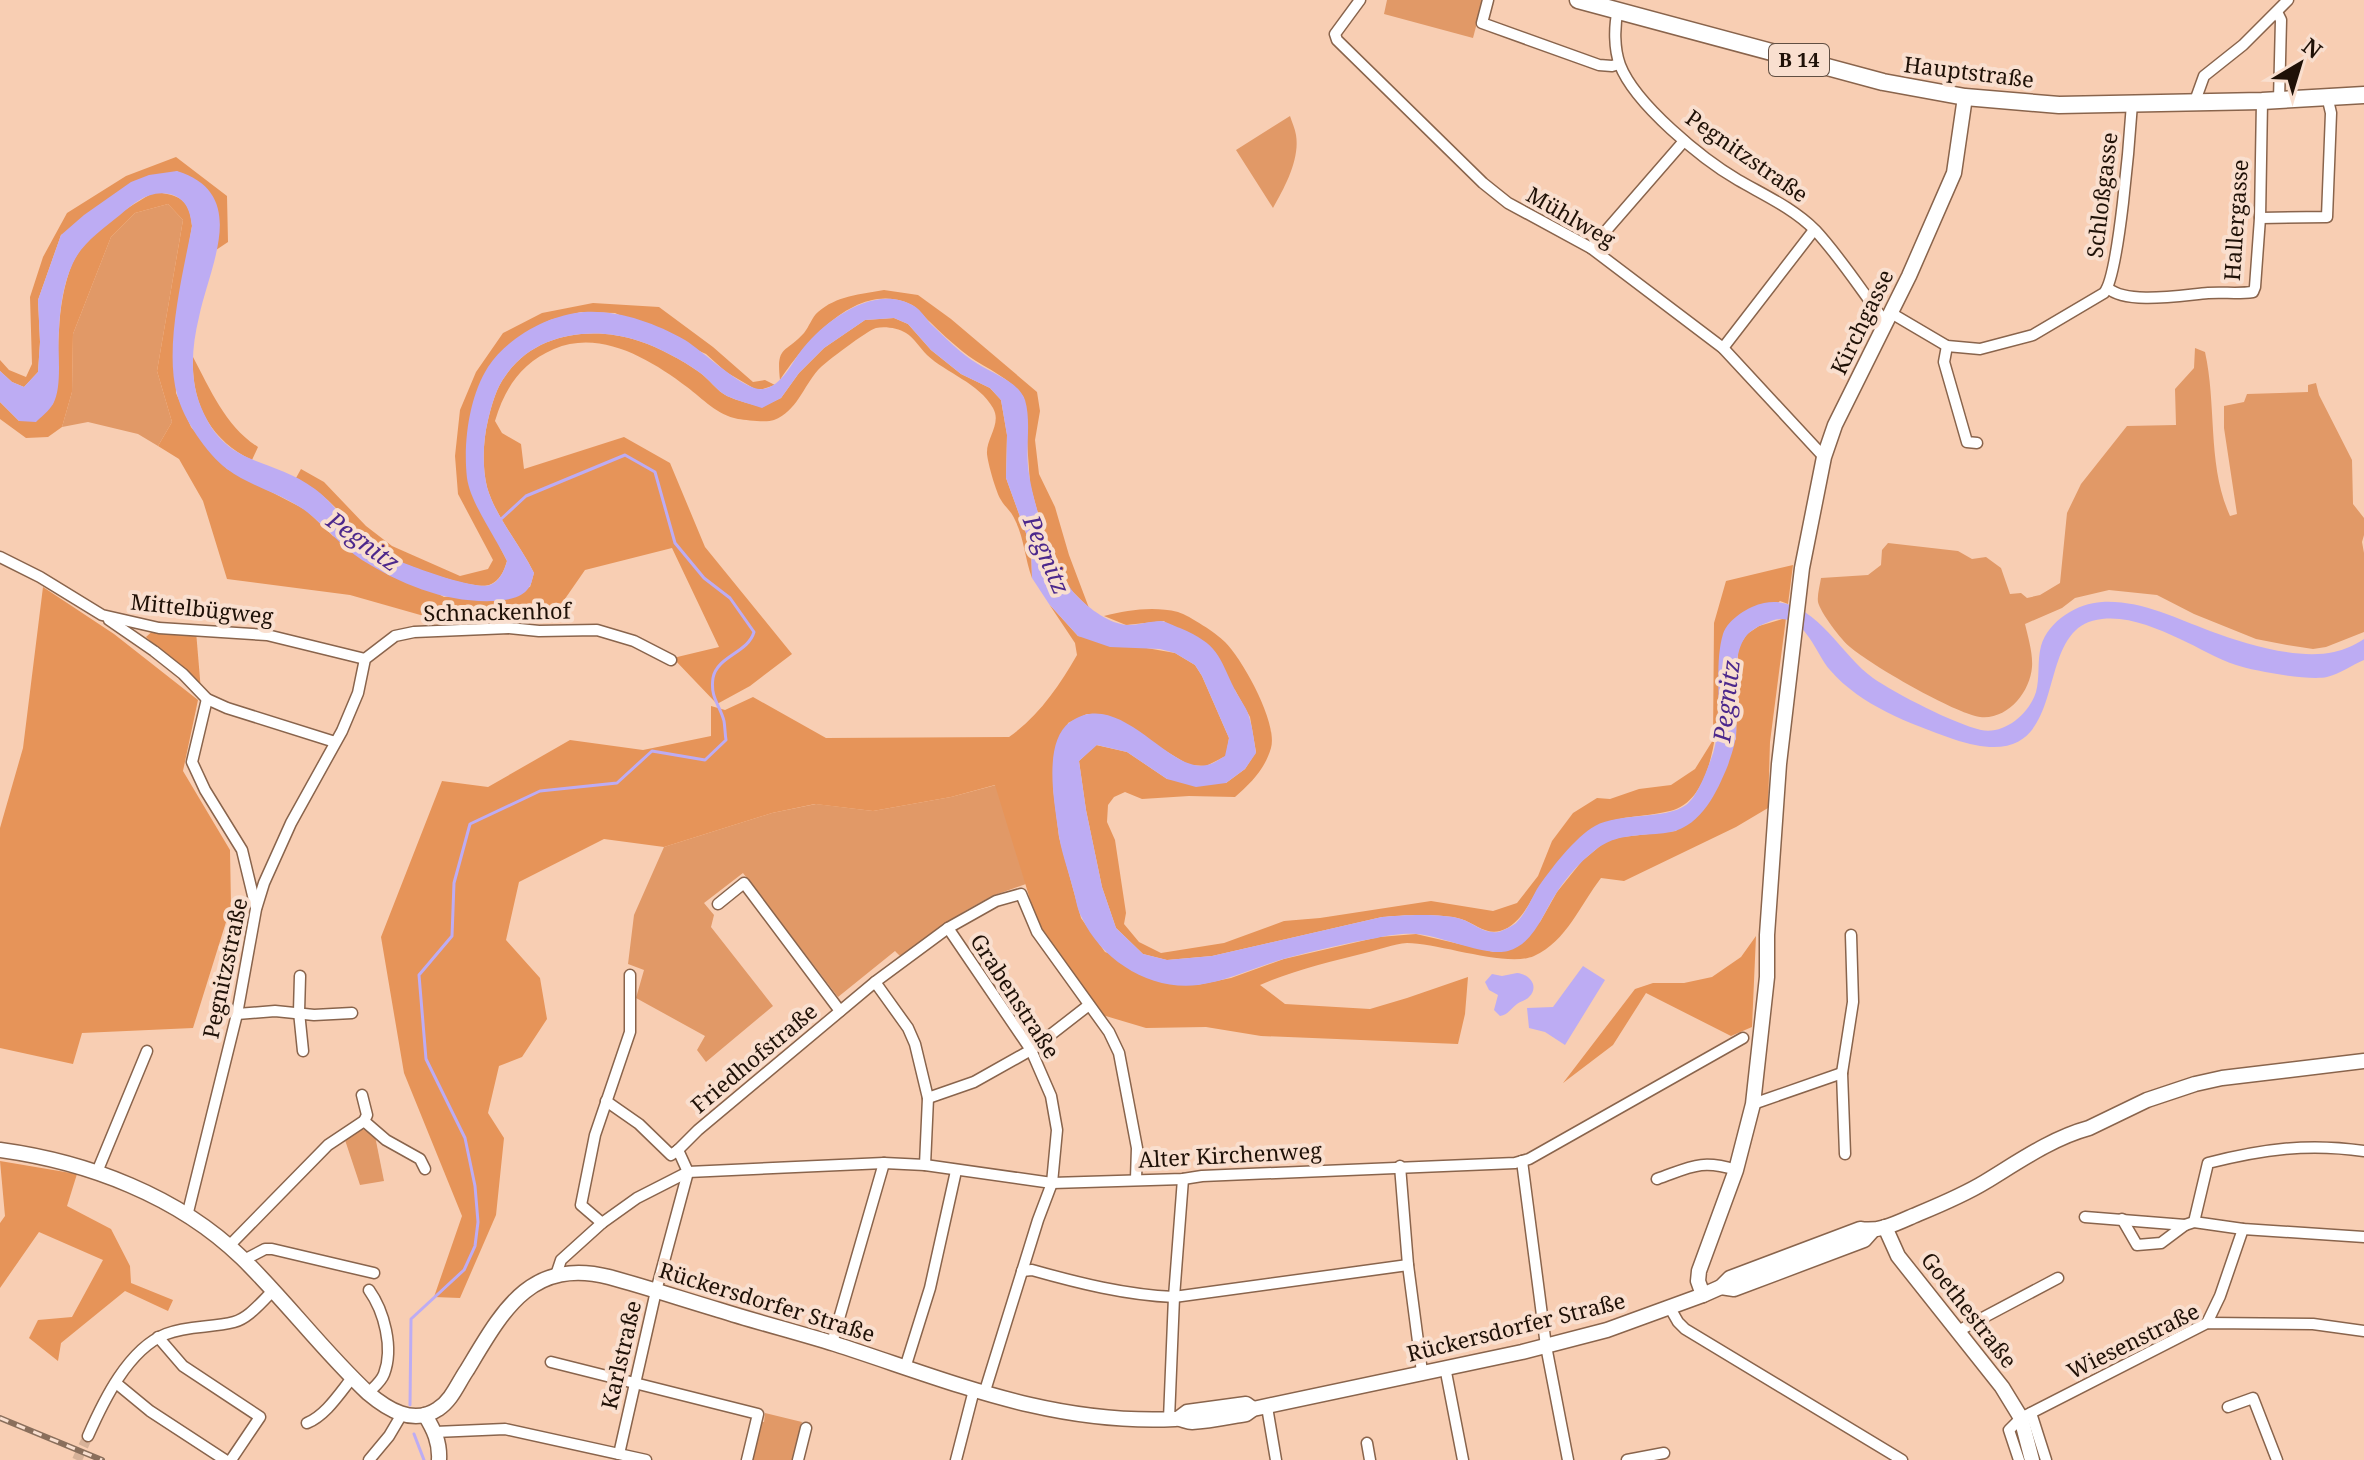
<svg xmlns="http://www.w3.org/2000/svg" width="2364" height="1460" font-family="'Noto Serif',serif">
<rect width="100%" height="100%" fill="#f8ceb3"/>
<g fill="#e19967">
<polygon points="1387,0 1483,0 1473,38 1384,14"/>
<path d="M1290 116C1292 122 1295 129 1296 135 1300 159 1285 187 1273 208L1236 150Z"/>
<polygon points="168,204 183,220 157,371 172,422 158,446 138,434 88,422 62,427 72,392 73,334 111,237 135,213"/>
<path d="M2195 348 2205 352C2217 406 2207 465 2230 516L2237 514 2224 428V406L2244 402 2247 394 2308 392V385L2316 383 2319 395 2352 460 2353 504 2364 518V535L2362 542 2364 553V632L2326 647 2313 649 2287 645 2256 639 2194 614 2157 595 2109 590 2075 598 2062 608 2025 624C2028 637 2033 653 2032 667 2030 692 2008 720 1980 717 1954 713 1871 665 1850 647 1842 641 1820 612 1818 602 1817 595 1820 585 1821 578L1868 575 1881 565 1882 550 1888 543 1958 551 1972 559 1986 557 2001 568 2010 594 2021 593 2027 598 2040 595 2060 583 2067 513 2081 484 2127 426 2176 425 2175 389 2194 368Z"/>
<polygon points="996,785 1026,884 992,896 965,911 900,956 895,951 838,997 743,873 704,903 714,915 711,927 773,1006 706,1062 697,1050 705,1036 636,998 644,970 628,964 634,915 664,847 772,813 816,804 873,811 951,797"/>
<polygon points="361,1128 375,1136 384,1181 360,1185 345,1140"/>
<polygon points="765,1413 802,1422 792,1460 748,1460 758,1421 764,1422"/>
</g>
<g fill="#e69459">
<polygon points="176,157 227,196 228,242 216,250 219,222 177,171 61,235 38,300 40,342 38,372 24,387 12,382 0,371 0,360 9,370 26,377 32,364 30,297 43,257 67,213 126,176"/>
<path d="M155 192C179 195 190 199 192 226L174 333 176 393 191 427 227 469 306 510 333 536 444 597 530 587 534 573C520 544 496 518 487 487 482 466 483 441 488 420 492 404 496 388 506 375 536 332 594 326 639 341 660 348 682 360 699 372 709 379 717 391 727 396 738 401 751 404 762 407L781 398 799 373 824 348 865 320 894 318 908 324 931 350 961 374 990 388 1001 400 1007 435 1006 478 1031 547 1032 578C1025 559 1024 538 1015 520 1012 512 1005 507 1001 500 996 492 988 464 987 454 986 438 1002 424 993 408 979 383 946 373 927 355 920 348 914 338 906 333 898 328 885 326 876 328 868 330 824 363 818 370 803 387 797 411 774 420 766 423 747 420 738 419 717 415 703 399 687 387 650 359 600 329 554 349 521 363 505 388 495 421L502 433 521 444 524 469 624 437 670 463 705 547 792 654 750 686 717 704 673 658 719 647 672 548 585 570 551 619 438 620 350 595 227 579 203 501 179 459 158 446 172 422 157 371 183 220 168 204 135 213 111 237 73 334 72 392 62 427 48 437 26 438 0 419V402L19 421 53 404C59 379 57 355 59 330 60 308 64 284 72 264 85 235 128 206 155 192Z"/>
<path d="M884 290 918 295 951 319 1037 392 1040 411 1035 440 1039 474 1055 507 1069 555 1089 608 1071 590 1052 553 1037 510 1030 484 1024 398C1010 376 981 367 962 351 951 342 940 332 930 322 924 317 919 309 912 305 859 278 806 341 780 380 776 345 785 354 804 333 809 327 812 317 818 312 836 296 861 294 884 290Z"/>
<path d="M593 303 659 307 713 347 753 382 765 380 775 385 763 389H755L726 372 706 354 615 313 581 312 550 320 525 333 469 429 500 547 507 561C504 571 500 581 489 585 472 591 389 560 372 549 361 541 353 527 344 517 330 500 314 488 296 478L301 469 324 482 366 526 392 546 460 576 488 569 493 560 458 494 455 456 460 410 476 372 503 333 542 313Z"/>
<path d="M193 357C210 389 226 427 258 447L252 460C210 440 191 403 193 357Z"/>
<path d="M1793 565 1788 604 1780 601 1720 653C1719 694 1722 799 1670 811 1631 820 1606 812 1575 844 1563 856 1553 868 1543 881 1531 898 1522 925 1500 931 1486 935 1474 923 1461 919 1442 913 1401 915 1382 917L1212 956 1167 960 1143 954 1116 928 1102 887 1086 810 1079 761 1096 745 1127 752 1167 779 1226 783 1245 769 1256 752 1250 717 1235 690 1164 621 1126 625 1104 616C1128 610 1153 606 1178 612 1190 616 1216 633 1225 642 1243 660 1278 723 1271 748 1265 769 1251 783 1235 797L1189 796 1142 799 1125 792 1114 797 1108 805 1107 822 1115 840 1126 913 1124 924 1139 942 1161 953 1224 943 1284 921 1320 918 1431 901 1493 911 1517 903 1538 876 1552 841 1573 813 1597 798 1610 799 1639 789 1671 785 1695 769 1713 740 1714 623 1726 581Z"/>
<polygon points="43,587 114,634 198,700 183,771 230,850 231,906 193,1028 82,1033 73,1064 0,1048 0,828 23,748"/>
<path d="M1049 604 1078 636 1175 653 1195 665 1202 676 1229 738 1226 756 1206 766 1189 765 1106 715 1087 714 1068 723 1053 788 1059 837 1081 918 1105 952 1197 985 1231 978 1284 959 1379 937 1416 934 1494 952 1540 922 1557 892 1582 861 1606 841 1622 837 1676 831 1736 739 1738 648 1747 634 1759 626 1786 618 1770 742 1768 808 1736 827 1624 881 1601 878C1580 905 1567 941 1534 956 1507 968 1439 943 1407 943 1394 944 1378 950 1365 953 1330 962 1294 970 1260 985L1285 1004 1370 1009 1407 998 1468 977 1465 1014 1458 1044 1261 1036 1206 1027 1146 1028 1099 1014 1040 932 995 785 951 797 873 811 815 804 772 813 664 847 604 839 519 882 506 940 540 978 547 1019 522 1057 499 1066 488 1113 504 1138 496 1215 460 1298 434 1297 462 1216 404 1073 381 937 442 781 488 787 570 740 643 750 711 736V706L725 710 753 697 826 738 1009 737C1039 716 1059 686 1077 655L1075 643Z"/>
<polygon points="157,627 196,631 201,691 146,637"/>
<polygon points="1756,936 1752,1027 1731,1036 1646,993 1613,1045 1563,1083 1635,989 1653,983 1684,983 1712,977 1741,957"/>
<polygon points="0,1161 77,1174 67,1206 111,1229 130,1266 131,1283 173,1300 168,1311 125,1291 61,1343 58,1361 29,1338 38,1320 72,1317 103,1260 39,1232 0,1288 0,1223 5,1216"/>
</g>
<g fill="#bdacf3">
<path d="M177 171C250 194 210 264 199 317 192 346 189 378 201 407 226 469 271 456 315 489 337 505 349 530 370 546 384 558 473 591 490 585 500 581 504 571 507 561 496 538 470 502 467 478 463 443 469 397 488 367 508 337 548 315 584 312 619 310 655 323 685 340 703 351 745 392 763 389 783 386 792 361 804 347 827 319 876 283 914 306 921 310 926 319 932 325 946 338 961 354 978 364 993 374 1018 381 1025 400 1031 420 1026 445 1028 466 1031 498 1054 574 1077 596 1090 609 1109 624 1128 625 1139 625 1150 621 1161 621 1168 622 1174 626 1180 628 1219 645 1218 655 1235 690 1240 700 1248 709 1250 720 1253 730 1254 742 1256 753L1245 769 1226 783 1196 787 1167 779 1127 752 1097 745 1079 761 1086 810 1102 887 1116 928 1143 954 1167 960 1212 956 1382 917C1401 915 1443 913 1461 919 1473 923 1484 934 1498 932 1503 931 1512 926 1516 923 1525 914 1531 900 1537 889 1550 870 1575 837 1595 826 1620 812 1665 820 1686 805 1697 797 1706 773 1711 759 1726 721 1712 671 1723 634 1728 619 1749 606 1764 603 1813 594 1839 654 1873 678 1896 694 1955 724 1981 730 2004 735 2029 714 2036 692 2040 678 2037 661 2041 646 2048 621 2078 603 2102 602 2141 600 2175 618 2210 631 2245 644 2297 660 2334 652 2344 650 2355 645 2364 639V660C2352 665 2340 674 2327 677 2309 681 2254 671 2236 665 2217 659 2198 647 2180 639 2156 628 2129 616 2102 619 2023 626 2084 784 1953 739 1909 723 1861 706 1830 670 1814 651 1804 612 1774 620 1765 623 1753 628 1747 635 1729 655 1738 709 1736 735 1735 745 1731 756 1728 765 1717 792 1702 825 1671 832 1661 834 1650 834 1640 835 1621 837 1608 839 1593 852 1580 862 1569 875 1559 889 1544 910 1535 944 1508 951 1486 957 1442 936 1417 934 1405 933 1389 935 1377 938 1347 943 1316 950 1287 958 1257 966 1229 981 1198 985 1151 991 1102 961 1082 918 1077 910 1076 898 1073 889 1068 869 1060 849 1058 829 1054 800 1043 742 1070 722 1120 686 1169 775 1207 765 1214 764 1219 759 1225 756L1229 738 1202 676 1195 665 1175 653 1160 649 1110 647 1078 636 1049 604 1032 578 1031 547 1006 478 1007 435 1001 400 990 388 961 374 931 350 908 324 894 318 865 320 824 348 799 373 781 398 762 408C751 404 738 401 727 396 717 391 709 379 699 372 682 360 660 348 639 341 594 326 536 332 506 375 496 388 492 404 488 420 483 441 482 466 487 487 496 518 520 544 534 573 532 579 532 585 527 590 519 599 505 600 494 601 447 603 402 585 362 560 342 547 326 527 307 512 284 494 251 487 227 469 207 454 183 419 177 394 164 348 183 273 192 226 190 210 186 198 169 194 149 190 134 203 120 215 103 229 82 243 73 263 63 284 60 308 59 330 57 350 63 386 53 404 49 411 41 417 36 422L19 421 0 402V371L12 382 24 387 38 372 40 342 38 300 61 235 84 215 131 182 149 175Z"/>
<polygon points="1583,966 1605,980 1565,1045 1545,1032 1529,1028 1527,1008 1553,1007"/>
<path d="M1517 973C1529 974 1540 986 1529 997 1525 1001 1521 1001 1517 1004 1509 1010 1509 1014 1500 1016L1494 1010 1498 995 1489 990 1485 982 1492 974 1502 976Z"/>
</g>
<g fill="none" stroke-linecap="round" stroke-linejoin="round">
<g stroke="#bdacf3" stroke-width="3">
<path d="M410 1405 411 1319 464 1270 475 1246 478 1222 475 1186 465 1138 426 1059 419 975 452 936 454 883 470 824 540 791 617 783 652 751 705 760 726 740C725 734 725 727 724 721 720 705 710 698 713 678 717 656 748 653 754 632L730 598 704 578 675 543 655 472 625 455 526 496 500 520"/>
<polyline points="414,1434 424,1460"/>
</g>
<polyline stroke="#d7b299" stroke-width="10" stroke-dasharray="10 5" stroke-linecap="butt" points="77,1460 88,1436"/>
<g stroke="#89644c" stroke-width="13">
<g id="street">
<polyline points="1360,0 1335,34 1337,40 1483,183 1508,203 1591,248 1723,348 1824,457"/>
<polyline points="1488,0 1482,23 1599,65 1612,66 1619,64"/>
<path d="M1618 10C1614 26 1614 49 1620 65 1635 104 1702 159 1738 180 1764 195 1793 208 1815 230 1841 258 1863 293 1886 323"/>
<polyline points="2277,12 2281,20 2279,100"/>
<polyline points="2195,101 2204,76 2243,45 2288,0"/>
<polyline points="2260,218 2327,217 2331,113 2327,96"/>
<polyline points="1591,248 1684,141"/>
<path d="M2108 288C2126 305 2183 295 2208 293 2223 292 2238 294 2253 292L2255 287 2260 218 2262 101"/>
<path d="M1891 313 1947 346 1980 349 2033 335 2104 293C2119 276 2130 134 2132 104"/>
<polyline points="1947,346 1944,362 1967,442 1977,443"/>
<polyline points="1723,348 1814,230"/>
<polyline points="0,557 40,577 102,615 159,628 267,635 365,659"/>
<polyline points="109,620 154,651 183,674 207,699 227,708 335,742"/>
<polyline points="207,699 192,762 205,790 242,850 256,908"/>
<polyline points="718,904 744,883 840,1011"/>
<polyline points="948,928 1031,1050 1051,1096 1057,1130 1052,1183 1038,1220 984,1394"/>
<polyline points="300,976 299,1012 303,1051"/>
<polyline points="875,982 908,1028 915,1044 928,1098 925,1165"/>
<polyline points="237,1014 275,1011 314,1015 352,1013"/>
<polyline points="928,1098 974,1082 1031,1050 1089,1005"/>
<polyline points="606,1101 639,1124 671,1155 678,1150"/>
<polyline points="1753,1104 1842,1073"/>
<polyline points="364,1121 386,1140 420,1159 425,1169"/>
<polyline points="678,1150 698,1130 875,982 948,928 996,901 1021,894 1037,932 1109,1032 1119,1053 1137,1148 1136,1179"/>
<polyline points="678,1150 688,1172"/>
<polyline points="1845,1154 1842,1073 1853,1002 1851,935"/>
<polyline points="1522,1161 1546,1346 1568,1460"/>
<polyline points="1400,1166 1408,1265 1422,1372"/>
<polyline points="97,1172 147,1051"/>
<path d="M1657 1179C1691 1167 1701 1159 1736 1170"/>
<polyline points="187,1216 237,1014 256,909 264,883 291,823 342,731 358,693 365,659 395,636 414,632 509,628 539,631 597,630 634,641 671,660"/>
<polyline points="2085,1217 2185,1225 2194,1222 2243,1229 2364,1237"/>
<polyline points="2122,1219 2137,1245 2161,1243 2185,1225"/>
<path d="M2194 1222 2208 1163C2263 1149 2308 1143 2364 1151"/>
<polyline points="602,1223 581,1205 595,1135 630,1032 630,975"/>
<polyline points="229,1246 328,1145 364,1121 367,1115 362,1095"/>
<polyline points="244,1260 265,1249 272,1249 374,1273"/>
<path d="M1022 1271 1032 1270C1078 1283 1126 1295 1174 1297L1408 1265"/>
<polyline points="556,1275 561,1260 602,1223 637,1198 688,1172 884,1163 925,1165 1052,1183 1183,1179 1202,1176 1515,1163 1529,1159 1743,1038"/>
<polyline points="1670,1308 1678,1322 1685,1329 1902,1460"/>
<polyline points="2207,1323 2220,1296 2243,1229"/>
<polyline points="1958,1331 2058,1278"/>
<polyline points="158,1337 183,1366 260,1417 231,1460"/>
<polyline points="832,1343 884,1163"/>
<polyline points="551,1362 758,1414 747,1460"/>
<polyline points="1445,1367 1463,1460"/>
<polyline points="905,1368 930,1288 956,1171"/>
<polyline points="116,1383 150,1411 225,1460"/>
<path d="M368 1393C374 1387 381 1382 384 1374 394 1348 384 1311 369 1290"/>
<polyline points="1267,1407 1276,1460"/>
<polyline points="2228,1407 2253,1398 2277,1460"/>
<polyline points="2031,1413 2046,1460"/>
<polyline points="1169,1419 1174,1297 1183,1179"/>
<path d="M307 1423C326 1415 339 1394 352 1378"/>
<polyline points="435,1432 505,1429 646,1460"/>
<path d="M88 1436C103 1402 128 1349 166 1334 188 1325 212 1328 234 1322 249 1318 261 1302 273 1291"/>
<polyline points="1367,1443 1370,1460"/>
<polyline points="619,1454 656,1291 688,1172"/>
<polyline points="369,1460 389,1436 402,1414"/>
<polyline points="798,1460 806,1428"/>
<polyline points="956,1460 974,1390"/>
<polyline points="1627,1460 1664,1453"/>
<polyline points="2019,1460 2009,1430 2021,1418 2207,1323 2313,1324 2364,1331"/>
</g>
</g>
<g stroke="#89644c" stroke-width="17">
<g id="secondary">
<path d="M0 1150C88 1162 178 1196 242 1258 286 1301 323 1351 368 1393 387 1409 413 1426 438 1409 452 1400 458 1383 467 1370 502 1312 530 1257 609 1277 646 1287 682 1299 719 1310 757 1322 796 1332 835 1344 950 1381 1050 1425 1175 1419 1181 1418 1186 1422 1192 1422 1210 1421 1228 1417 1246 1414L1253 1409 1522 1352 1607 1330 1703 1295 1721 1287 1730 1278 1860 1229C1879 1232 1895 1224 1913 1216 1937 1206 1962 1196 1985 1182 2018 1162 2052 1138 2089 1128L2147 1100 2195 1084 2222 1078 2364 1061"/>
<polyline points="1885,1227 1898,1256 2002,1387 2021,1418 2032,1460"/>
<polyline points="1721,1287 1734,1289 1864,1240 1872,1231"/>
<polyline points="1703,1295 1698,1281 1699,1271 1736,1170 1753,1104 1767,977 1767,935 1779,764 1802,568 1824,457 1835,425 1909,276 1954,173 1965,97"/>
<path d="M425 1415C434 1430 440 1442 439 1460"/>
<polyline points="1179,1418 1187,1412 1246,1404 1253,1409"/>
</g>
</g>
<g stroke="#89644c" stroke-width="19">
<polyline id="primary" points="1578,0 1883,82 1965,97 2059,105 2262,101 2364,95"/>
</g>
<use href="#street" stroke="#fff" stroke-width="10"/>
<use href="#secondary" stroke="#fff" stroke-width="14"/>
<use href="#primary" stroke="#fff" stroke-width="16"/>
<g stroke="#8a6f5c" stroke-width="6">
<polyline id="rail" points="0,1418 102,1460"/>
</g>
<use href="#rail" stroke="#f9dfcf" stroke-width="3" stroke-dasharray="9" stroke-linecap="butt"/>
</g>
<g text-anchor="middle" stroke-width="8" stroke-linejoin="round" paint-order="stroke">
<rect fill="#f9dfcf" stroke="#604f43" stroke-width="2" x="1769" y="44" width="60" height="32" rx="6"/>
<g font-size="20" font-weight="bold" fill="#1f1107">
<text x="1799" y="67">B 14</text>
</g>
<g font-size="22" fill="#1f1107" stroke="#f9dfcf">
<text transform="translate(1969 72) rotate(7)" y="8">Hauptstraße</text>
<text transform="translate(1747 156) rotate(35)" y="8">Pegnitzstraße</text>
<text transform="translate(2102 195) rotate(-83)" y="8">Schloßgasse</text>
<text transform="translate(1571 217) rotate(30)" y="8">Mühlweg</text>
<text transform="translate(2236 220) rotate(-86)" y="8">Hallergasse</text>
<text transform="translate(1862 322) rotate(-64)" y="8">Kirchgasse</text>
<text transform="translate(202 609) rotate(6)" y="8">Mittelbügweg</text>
<text transform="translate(497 612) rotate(-1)" y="8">Schnackenhof</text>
<text transform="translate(225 968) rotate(-78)" y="8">Pegnitzstraße</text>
<text transform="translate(1015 996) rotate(57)" y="8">Grabenstraße</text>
<text transform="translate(754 1058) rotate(-40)" y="8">Friedhofstraße</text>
<text transform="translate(1230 1155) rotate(-3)" y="8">Alter Kirchenweg</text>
<text transform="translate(767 1302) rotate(17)" y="8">Rückersdorfer Straße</text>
<text transform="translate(1969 1310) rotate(52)" y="8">Goethestraße</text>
<text transform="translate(1516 1327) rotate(-14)" y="8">Rückersdorfer Straße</text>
<text transform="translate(2133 1341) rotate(-26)" y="8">Wiesenstraße</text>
<text transform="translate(621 1355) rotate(-77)" y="8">Karlstraße</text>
</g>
<g font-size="24" font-style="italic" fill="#4c288c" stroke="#f9dfcf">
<text transform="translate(363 542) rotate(36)" y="8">Pegnitz</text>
<text transform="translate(1046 555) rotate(67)" y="8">Pegnitz</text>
<text transform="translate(1727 701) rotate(-83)" y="8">Pegnitz</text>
</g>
</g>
<g transform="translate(2300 64) rotate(38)" stroke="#f9dfcf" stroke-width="6" paint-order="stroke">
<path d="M0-6L14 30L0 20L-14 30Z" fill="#1f1107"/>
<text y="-12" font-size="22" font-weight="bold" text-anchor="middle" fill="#1f1107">N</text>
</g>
</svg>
